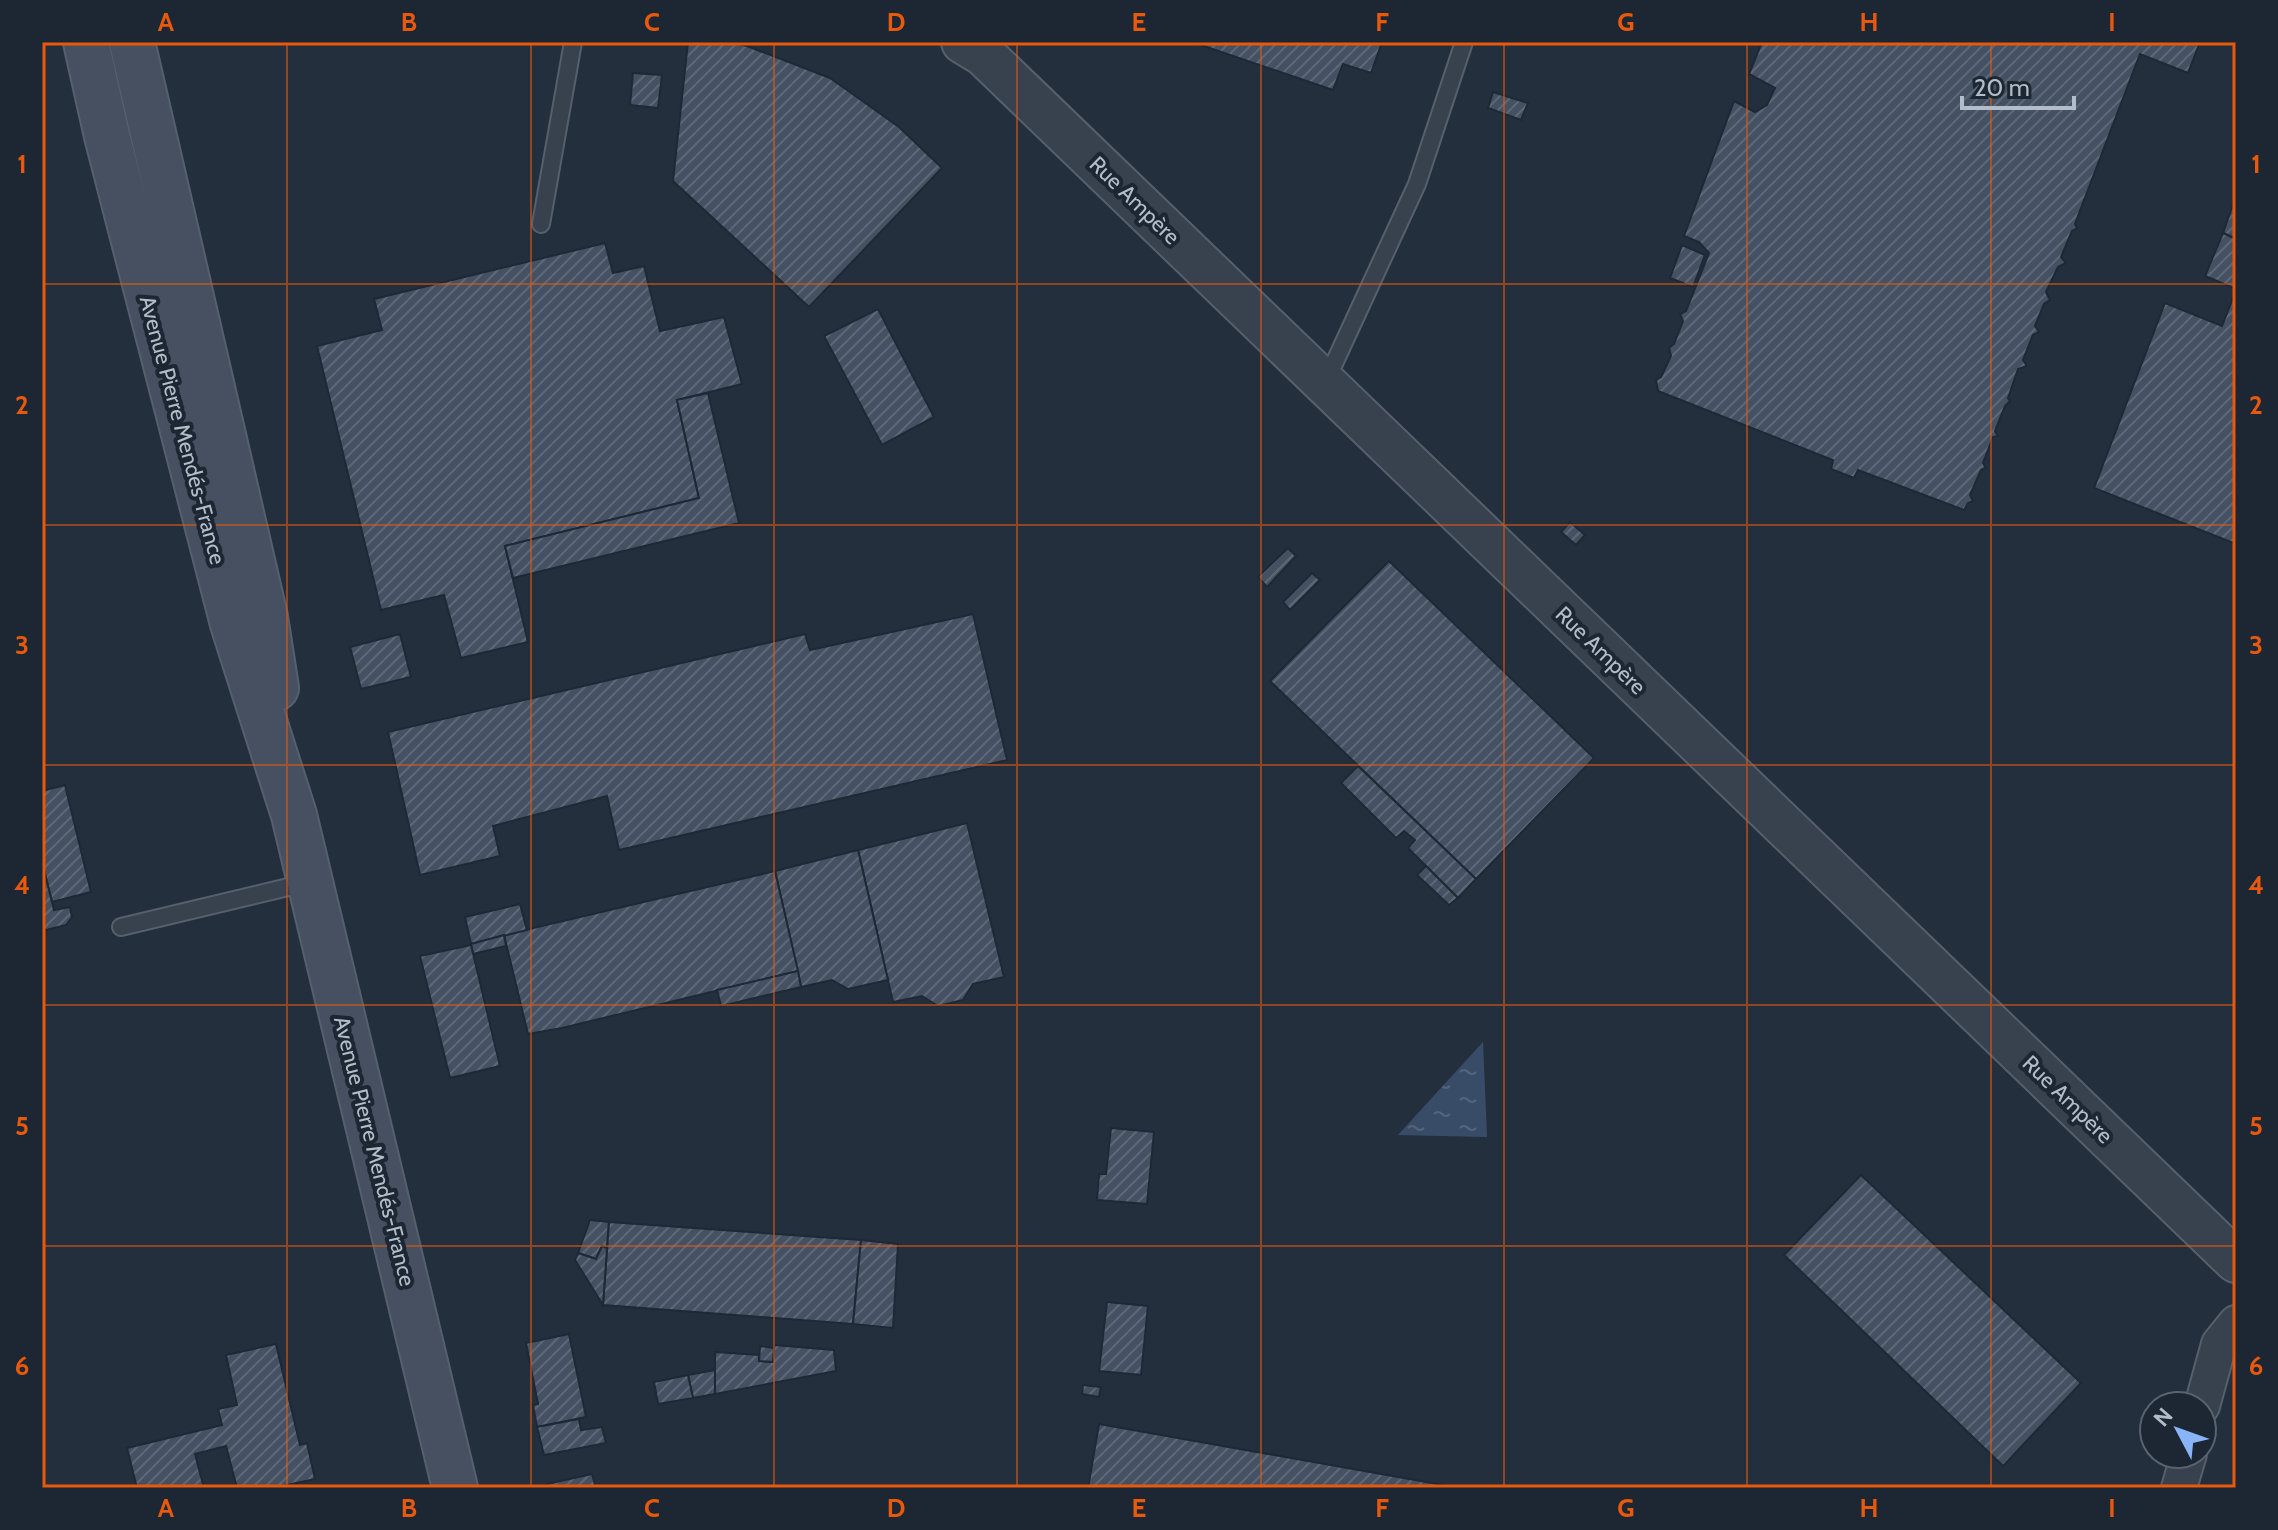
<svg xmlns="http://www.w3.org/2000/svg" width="2278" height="1530" font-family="Cabin,sans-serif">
<defs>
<pattern id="water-ripples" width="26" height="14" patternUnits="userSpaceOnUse" patternTransform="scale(2)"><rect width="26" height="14" fill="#394c67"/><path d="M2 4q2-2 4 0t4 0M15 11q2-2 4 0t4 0" fill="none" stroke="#53647b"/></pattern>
<pattern id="building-hatch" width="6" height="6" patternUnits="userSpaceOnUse" patternTransform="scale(2)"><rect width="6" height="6" fill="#455162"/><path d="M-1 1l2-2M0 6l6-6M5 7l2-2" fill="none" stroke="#5d6877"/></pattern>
</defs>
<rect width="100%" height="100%" fill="#242f3e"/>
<polygon fill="url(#water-ripples)" points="1483,1042 1487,1137 1398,1135"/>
<g fill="url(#building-hatch)" stroke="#1f2835" stroke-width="2">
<polygon points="688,42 730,42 747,46 830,78 899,127 942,168 809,307 673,181"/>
<polygon points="1192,42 1382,42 1371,73 1343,64 1333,90"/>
<polygon points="1762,42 2200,42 2188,73 2140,54 2075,224 2077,228 2072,231 2061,257 2066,263 2058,267 2046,292 2050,300 2044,304 2035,326 2039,332 2033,335 2023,360 2027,366 2018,369 2008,398 2010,401 2005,406 1995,431 1998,436 1993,437 1983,463 1986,468 1981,470 1970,495 1973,501 1968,503 1964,510 1858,470 1854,478 1831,469 1833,460 1658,391 1656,380 1661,377 1671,356 1669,348 1674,344 1683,321 1680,314 1686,311 1709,253 1699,242 1684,236 1734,101 1755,112 1767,105 1775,88 1749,74"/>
<polygon points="633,73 662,75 658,108 630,105"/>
<polygon points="1493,92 1528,103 1521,120 1488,108"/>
<polygon points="2236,196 2236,239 2223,233"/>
<polygon points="2223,233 2236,239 2236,289 2205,276"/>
<polygon points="605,243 613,273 644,266 660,331 724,317 742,384 677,400 699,498 505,546 528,642 461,658 444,595 381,610 317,346 382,330 374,299"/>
<polygon points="1682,245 1705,255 1693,287 1670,278"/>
<polygon points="2236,290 2236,544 2094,488 2165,303 2222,326"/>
<polygon points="878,309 934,417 882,445 824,336"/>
<polygon points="708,393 739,523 513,578 505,546 699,498 677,400"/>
<polygon points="1570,522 1585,535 1576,545 1561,532"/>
<polygon points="1288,548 1296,556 1267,587 1258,577"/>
<polygon points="1389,561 1594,758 1476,879 1270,681"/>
<polygon points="1312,573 1320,580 1290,610 1283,602"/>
<polygon points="973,614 1007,760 619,850 607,796 493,826 500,856 420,875 388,732 805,634 810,650"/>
<polygon points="400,634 411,677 361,689 350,647"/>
<polygon points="1358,766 1476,879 1458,898 1408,848 1415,840 1404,831 1396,838 1341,783"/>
<polygon points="65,785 91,892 52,902 42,862 42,791"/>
<polygon points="967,823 1004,977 973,984 963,1000 938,1006 922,996 893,1002 858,850"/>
<polygon points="858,850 888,980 848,989 832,980 801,987 775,871"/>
<polygon points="42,862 54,910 70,907 72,917 66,925 42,931"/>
<polygon points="1426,866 1458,898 1449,905 1417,875"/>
<polygon points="775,871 798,971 562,1028 528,1034 504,935"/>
<polygon points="520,904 527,930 471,944 465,917"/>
<polygon points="504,935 506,946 473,954 471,944"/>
<polygon points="471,945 500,1066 450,1078 420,956"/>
<polygon points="798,971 801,987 721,1006 717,990"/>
<polygon points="1111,1128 1154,1132 1147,1204 1097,1200 1099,1174 1106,1174"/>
<polygon points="1861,1175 2081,1383 2003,1466 1784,1255"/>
<polygon points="590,1220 609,1222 607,1248 602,1246 596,1259 578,1253"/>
<polygon points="609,1222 861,1240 853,1324 603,1305"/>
<polygon points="861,1240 898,1244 893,1328 853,1324"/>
<polygon points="602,1246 607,1248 603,1305 575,1260 578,1253 596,1259"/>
<polygon points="1107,1302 1148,1306 1141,1375 1099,1371"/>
<polygon points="569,1334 586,1417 537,1427 533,1405 538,1404 526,1343"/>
<polygon points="276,1344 300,1445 307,1443 315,1479 273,1488 237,1488 226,1446 195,1454 204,1488 137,1488 127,1448 222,1425 218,1409 237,1405 226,1355"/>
<polygon points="774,1345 834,1350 836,1371 715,1394 715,1352 759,1355 759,1361 773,1362"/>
<polygon points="760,1346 774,1348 773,1362 759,1361"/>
<polygon points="715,1370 715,1394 693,1398 688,1375"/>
<polygon points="688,1375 693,1398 658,1404 654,1382"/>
<polygon points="1083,1385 1101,1387 1099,1397 1082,1394"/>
<polygon points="579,1419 581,1430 602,1427 606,1443 544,1455 537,1427"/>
<polygon points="1099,1424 1460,1488 1088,1488"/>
<polygon points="592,1474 596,1488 548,1488 547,1484"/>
</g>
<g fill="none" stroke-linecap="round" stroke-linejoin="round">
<g stroke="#565f6c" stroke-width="20">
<g id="service">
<polyline points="541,224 573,42"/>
<polyline points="1326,381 1417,184 1464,42"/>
<polyline points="121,927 309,882"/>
</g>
</g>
<g stroke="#565f6c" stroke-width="38">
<g id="minor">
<polyline points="2202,1406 2219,1344 2236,1323"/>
<polyline points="2179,1488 2189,1454"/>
</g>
</g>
<g stroke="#565f6c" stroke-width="46">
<polyline id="tertiary" points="963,42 983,54 2236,1261"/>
</g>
<g stroke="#565f6c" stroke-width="48">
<g id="secondary">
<polyline points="86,42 107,136 233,624 294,815 455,1488"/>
<polyline points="132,42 265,617 276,688"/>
</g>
</g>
<use href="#service" stroke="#38414e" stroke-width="16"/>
<use href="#minor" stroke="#38414e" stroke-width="34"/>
<use href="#tertiary" stroke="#38414e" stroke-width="42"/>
<use href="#secondary" stroke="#465061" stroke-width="44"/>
</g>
<path fill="none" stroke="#e8590c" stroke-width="2" stroke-opacity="0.55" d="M287 42V1488M531 42V1488M774 42V1488M1017 42V1488M1261 42V1488M1504 42V1488M1747 42V1488M1991 42V1488M42 284H2236M42 525H2236M42 765H2236M42 1005H2236M42 1246H2236"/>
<g text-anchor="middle" stroke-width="8" stroke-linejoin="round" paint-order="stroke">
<g font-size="22" fill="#b4bcc9" stroke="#1d2633">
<text transform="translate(1135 200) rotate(44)" y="8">Rue Ampère</text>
<text transform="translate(183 430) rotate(75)" y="8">Avenue Pierre Mendés-France</text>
<text transform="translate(1601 650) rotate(44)" y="8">Rue Ampère</text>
<text transform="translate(2068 1099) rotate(44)" y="8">Rue Ampère</text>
<text transform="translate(375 1151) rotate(76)" y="8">Avenue Pierre Mendés-France</text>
</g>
</g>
<rect width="2278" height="1530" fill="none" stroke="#1d2633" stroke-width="88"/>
<g transform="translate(2178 1430) rotate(311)"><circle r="38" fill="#1d2633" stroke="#59626f" stroke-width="2"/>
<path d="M0-6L14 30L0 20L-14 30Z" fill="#8ab4f8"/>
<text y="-12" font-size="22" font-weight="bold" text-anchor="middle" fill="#b4bcc9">N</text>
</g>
<path d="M1962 96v12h112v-12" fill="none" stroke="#b4bcc9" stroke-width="4"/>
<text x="1974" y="96" font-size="24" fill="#b4bcc9" stroke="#1d2633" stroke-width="6" paint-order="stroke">20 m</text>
<rect x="44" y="44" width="2190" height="1442" fill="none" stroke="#e8590c" stroke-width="3"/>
<g font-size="26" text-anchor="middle" font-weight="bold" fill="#e8590c">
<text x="166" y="31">A</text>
<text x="409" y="31">B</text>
<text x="652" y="31">C</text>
<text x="896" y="31">D</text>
<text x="1139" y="31">E</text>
<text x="1382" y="31">F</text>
<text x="1626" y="31">G</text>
<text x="1869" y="31">H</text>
<text x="2112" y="31">I</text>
<text x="22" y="173">1</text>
<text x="2256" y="173">1</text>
<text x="22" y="414">2</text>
<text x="2256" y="414">2</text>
<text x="22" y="654">3</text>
<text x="2256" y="654">3</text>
<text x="22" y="894">4</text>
<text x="2256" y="894">4</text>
<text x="22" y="1135">5</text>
<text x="2256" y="1135">5</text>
<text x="22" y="1375">6</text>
<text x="2256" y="1375">6</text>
<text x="166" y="1517">A</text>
<text x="409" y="1517">B</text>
<text x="652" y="1517">C</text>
<text x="896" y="1517">D</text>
<text x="1139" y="1517">E</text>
<text x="1382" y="1517">F</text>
<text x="1626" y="1517">G</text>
<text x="1869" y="1517">H</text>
<text x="2112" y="1517">I</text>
</g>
</svg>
